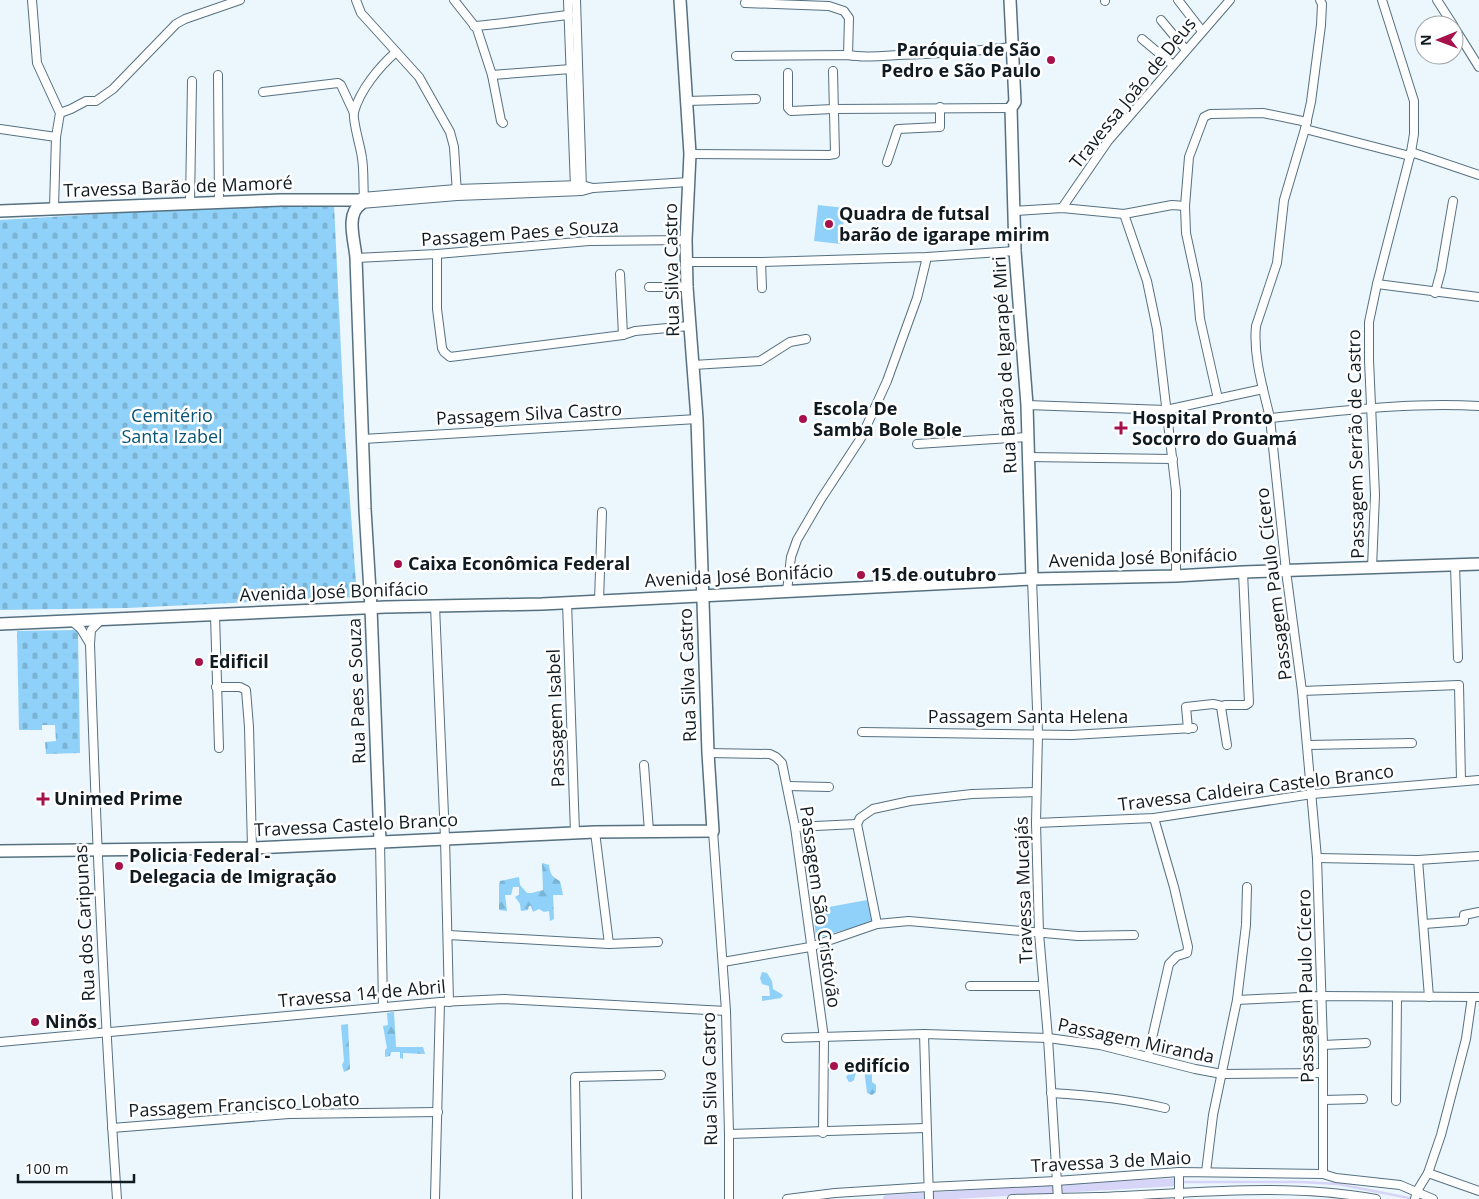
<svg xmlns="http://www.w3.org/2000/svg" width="1479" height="1199" font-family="'Open Sans',sans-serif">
<defs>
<pattern id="forest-firs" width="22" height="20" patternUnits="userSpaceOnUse" patternTransform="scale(1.25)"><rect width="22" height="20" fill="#8fd1f8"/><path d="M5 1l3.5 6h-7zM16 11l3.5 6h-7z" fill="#7ab3d4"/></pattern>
<pattern id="cemetery-stones" width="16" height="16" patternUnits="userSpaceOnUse" patternTransform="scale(1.25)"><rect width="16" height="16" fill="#8fd1f8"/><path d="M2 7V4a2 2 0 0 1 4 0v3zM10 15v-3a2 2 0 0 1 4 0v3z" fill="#7ab3d4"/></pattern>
</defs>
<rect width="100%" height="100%" fill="#ebf6fd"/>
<g fill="url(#forest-firs)">
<path d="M542 863 549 865C550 874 552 877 560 881L563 895H553L554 919 550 921 549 911 544 912 539 909 533 912 531 906H529L528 910 521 911 520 904 515 897 519 895V887H513L511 895H505L507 911 499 910V885L500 881 519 877 520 885 527 893H532L543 890Z"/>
<polygon points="762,972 767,973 772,981 773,989 783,995 781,998 762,1001 762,996 770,996 769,986 762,984 760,978"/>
<polygon points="394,1012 396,1047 423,1047 425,1054 403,1053 403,1059 400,1058 400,1052 391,1052 390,1056 385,1057 385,1050 387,1048 383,1026 388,1025 387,1013"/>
<polygon points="348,1024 350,1069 344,1072 342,1065 344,1061 341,1025"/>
<polygon points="865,1062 870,1064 870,1070 872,1071 872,1082 876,1085 876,1092 872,1095 867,1093 864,1068 857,1068 854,1080 851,1082 849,1082 846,1077 856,1065"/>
</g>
<g fill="url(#cemetery-stones)">
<polygon points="334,205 345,433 357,597 127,608 0,610 0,220 218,207"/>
<polygon points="78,630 80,753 46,754 45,742 56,741 55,725 42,725 42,730 19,730 17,631"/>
</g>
<g fill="#8fd1f8">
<polygon points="818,205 845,208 841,244 814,241"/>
<polygon points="867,900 872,922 816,938 813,910"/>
</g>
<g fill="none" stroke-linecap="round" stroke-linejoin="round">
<polyline stroke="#d7d5f7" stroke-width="2.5" points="1181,1182 1301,1182 1338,1184 1414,1199"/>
<polyline stroke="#d7d5f7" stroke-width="8" points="887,1199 1177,1182"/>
<g stroke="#567080" stroke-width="10">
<g id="street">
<polyline points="32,0 37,63 60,113 56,137 54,208"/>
<polyline points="356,0 361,13 419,77 450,132 454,147 457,194"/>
<polyline points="454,0 477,29 492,75 501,121 503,123"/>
<polyline points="568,0 575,188"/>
<polyline points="576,0 582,189"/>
<polyline points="1105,0 1105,1"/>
<polyline points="1178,0 1202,31"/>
<path d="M1320 0 1322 4 1321 25 1311 102 1305 129 1284 200 1277 263 1256 326C1253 356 1263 388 1270 418L1286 571 1302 691 1317 858 1323 1045V1174"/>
<polyline points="1437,0 1453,25"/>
<polyline points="745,3 829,6 844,11 849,18 848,55"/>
<polyline points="1161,20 1186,50"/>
<path d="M474 26C506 24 537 18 569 15"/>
<polyline points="1454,27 1479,67"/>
<polyline points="1142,39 1173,65"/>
<path d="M736 56 848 55C864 58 882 56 898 55 936 54 975 51 1013 47"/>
<polyline points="788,73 788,108 791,111 833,109 1011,108"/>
<polyline points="218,75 219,202"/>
<polyline points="492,75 571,69"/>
<polyline points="263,92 338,83 341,85 354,113"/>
<polyline points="687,101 756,99"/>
<polyline points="60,113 71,109 86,101 96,101 113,89 176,24 185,19 240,0"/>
<polyline points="0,129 56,137"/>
<polyline points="1305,129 1410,156"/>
<polyline points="1411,152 1479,175"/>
<polyline points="690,154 829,155 835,154 833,71"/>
<polyline points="887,162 898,129 940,127 940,107"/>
<path d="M364 197C363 184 364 170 362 158 361 148 352 120 354 112 360 90 379 67 396 52"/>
<polyline points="357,200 362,197 456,189 582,185 593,188"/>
<polyline points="358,201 361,204 457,196 582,191 593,188 689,182"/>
<polyline points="190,203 192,81"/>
<polyline points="1062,208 1108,141 1230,0"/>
<polyline points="1014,211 1062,208 1124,214 1172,205 1185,206"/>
<polyline points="1124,214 1147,281 1157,329 1176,491 1176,576"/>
<polyline points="437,254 437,309 442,348 444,352 450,357 623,335 635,331 689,326"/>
<polyline points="356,258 437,254 589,241 686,240"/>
<polyline points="686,262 761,262 927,257 1015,251"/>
<polyline points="761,262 762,288"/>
<polyline points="620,274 623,335"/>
<polyline points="1377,284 1479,297"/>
<polyline points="649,287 687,287"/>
<polyline points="1435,293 1441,271 1453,201"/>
<polyline points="693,365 760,361 790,342 806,339"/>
<polyline points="1218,399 1200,319 1197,284 1186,233 1185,206 1189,157 1204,117 1210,114 1263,113 1307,122"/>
<polyline points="1027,405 1166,410 1263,389"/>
<path d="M1270 418C1340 411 1409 402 1479 406"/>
<polyline points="363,439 697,419"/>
<polyline points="917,444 1027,437"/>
<polyline points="1028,457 1173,459"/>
<polyline points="1455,565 1458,658"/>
<polyline points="1372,568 1375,495 1369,360 1369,322 1377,284 1411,152 1414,134 1414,101 1382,0"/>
<polyline points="1032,579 1038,734 1036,823 1039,933 1048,1038 1058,1199"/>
<polyline points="787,591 791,557 797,540 821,499 861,438 887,381 917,298 927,257"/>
<polyline points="599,601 602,512"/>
<polyline points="567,602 575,833"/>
<polyline points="435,606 445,838 449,1002"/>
<polyline points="215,615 219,748"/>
<path d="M102 619 91 630 90 644C96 830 104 1014 117 1199"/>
<polyline points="72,621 81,629 90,644"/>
<polyline points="216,687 240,687 246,690 249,727 252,848"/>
<polyline points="1302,691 1459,685 1461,781"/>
<polyline points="1188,729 1186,707 1213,704 1222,706"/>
<polyline points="862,732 1072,735 1193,728"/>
<polyline points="1227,745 1221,707 1225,705 1246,705 1249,703 1243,572"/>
<polyline points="1308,745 1412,743"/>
<polyline points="708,753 770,754 776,757 782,763 795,827 824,1038 823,1133"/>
<polyline points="644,765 649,831"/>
<polyline points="787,786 829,787"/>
<polyline points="1036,823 1154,818 1312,794 1479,780"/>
<polyline points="857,824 860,818 873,809 910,801 972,794 1036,792"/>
<polyline points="857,824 877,924"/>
<polyline points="795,827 857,824"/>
<polyline points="713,831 726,1011 729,1134 729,1199"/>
<polyline points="595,832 609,944"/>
<polyline points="380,841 383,1006"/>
<polyline points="1317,858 1418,860 1479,856"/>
<polyline points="1418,860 1429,997"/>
<polyline points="1424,924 1464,921 1464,915 1479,912"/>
<polyline points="448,935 609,944 658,942"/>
<polyline points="723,962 810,947 877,924 909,921 1078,936 1134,935"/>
<polyline points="970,986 1043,986"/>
<polyline points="1237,1000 1321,996 1479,997"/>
<polyline points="924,1034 929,1199"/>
<polyline points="786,1038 924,1034 1048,1038 1100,1045 1195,1069 1222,1074 1323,1073"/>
<polyline points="0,1042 440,1002 504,999 726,1011"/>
<polyline points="1323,1045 1366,1043"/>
<polyline points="1148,1056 1169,964 1177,956 1187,953 1188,947 1174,887 1154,818"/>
<path d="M1051 1093C1090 1095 1127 1099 1165 1108"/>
<polyline points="1323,1100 1363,1099"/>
<polyline points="1396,1101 1397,997"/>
<polyline points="112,1128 289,1114 438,1112"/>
<polyline points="729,1134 926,1128"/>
<polyline points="1206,1172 1213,1115 1237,1000 1246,925 1247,887"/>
<polyline points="1428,1173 1479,1191"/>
<polyline points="435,1199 440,1002"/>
<polyline points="577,1199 575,1077 661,1075"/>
<polyline points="787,1199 835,1193 929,1187 1056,1181 1179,1172 1323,1174 1336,1178 1400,1185 1433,1199"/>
<path d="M1012 1199C1040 1198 1068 1198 1096 1197 1189 1194 1283 1182 1376 1199"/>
<polyline points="1179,1199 1179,1172"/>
<polyline points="1415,1199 1417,1191 1428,1173 1441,1135 1466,1039 1472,997"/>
</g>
</g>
<g stroke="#567080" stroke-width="14">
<g id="secondary">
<polyline points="1010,0 1015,102 1011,108 1015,251 1027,405 1032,579"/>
<path d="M361 204C345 214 355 242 356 258L365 509 371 608 380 841"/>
<polyline points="0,211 281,200 357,200"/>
<polyline points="0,624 386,607 542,604 1032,579 1176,576 1243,572 1479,564"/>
<polyline points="0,851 252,848 595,832 713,831 708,753 697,419 687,287 686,240 690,154 680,0"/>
</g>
</g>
<use href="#street" stroke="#fff" stroke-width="8"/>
<use href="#secondary" stroke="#fff" stroke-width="11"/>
</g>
<g fill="#a6114b" stroke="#fff" stroke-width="2">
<circle cx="1051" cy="60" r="5"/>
<circle cx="829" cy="224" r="5"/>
<circle cx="803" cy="419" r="5"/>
<path d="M1118.5 420.5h5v5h5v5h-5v5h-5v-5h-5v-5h5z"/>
<circle cx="398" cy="564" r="5"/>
<circle cx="861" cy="575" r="5"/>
<circle cx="199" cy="662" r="5"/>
<path d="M40.5 791.5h5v5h5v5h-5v5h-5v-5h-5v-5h5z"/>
<circle cx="119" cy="866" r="5"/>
<circle cx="35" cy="1022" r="5"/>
<circle cx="834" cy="1066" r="5"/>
</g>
<g text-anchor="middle" stroke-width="5" stroke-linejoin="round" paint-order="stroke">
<g font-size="18" font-weight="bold" fill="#101a21" stroke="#fff" text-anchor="start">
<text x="1041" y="56" text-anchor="end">Paróquia de São<tspan x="1041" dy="21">Pedro e São Paulo</tspan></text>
<text x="839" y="220">Quadra de futsal<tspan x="839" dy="21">barão de igarape mirim</tspan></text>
<text x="813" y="415">Escola De<tspan x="813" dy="21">Samba Bole Bole</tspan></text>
<text x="1132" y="424">Hospital Pronto<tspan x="1132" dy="21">Socorro do Guamá</tspan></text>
<text x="408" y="570">Caixa Econômica Federal</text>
<text x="871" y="581">15 de outubro</text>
<text x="209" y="668">Edificil</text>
<text x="54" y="805">Unimed Prime</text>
<text x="129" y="862">Policia Federal -<tspan x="129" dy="21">Delegacia de Imigração</tspan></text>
<text x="45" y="1028">Ninõs</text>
<text x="844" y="1072">edifício</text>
</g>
<g font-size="18" fill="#101a21" stroke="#fff">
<text transform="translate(1133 93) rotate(-51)" y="6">Travessa João de Deus</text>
<text transform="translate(178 187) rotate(-2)" y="6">Travessa Barão de Mamoré</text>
<text transform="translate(520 233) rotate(-4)" y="6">Passagem Paes e Souza</text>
<text transform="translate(672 270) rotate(-91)" y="6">Rua Silva Castro</text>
<text transform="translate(1005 365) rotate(-93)" y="6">Rua Barão de Igarapé Miri</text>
<text transform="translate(529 414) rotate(-3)" y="6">Passagem Silva Castro</text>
<text transform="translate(1356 444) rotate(-91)" y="6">Passagem Serrão de Castro</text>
<text transform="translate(1143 558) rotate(-2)" y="6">Avenida José Bonifácio</text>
<text transform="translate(739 576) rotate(-3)" y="6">Avenida José Bonifácio</text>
<text transform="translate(1274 584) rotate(-97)" y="6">Passagem Paulo Cícero</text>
<text transform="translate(334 592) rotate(-2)" y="6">Avenida José Bonifácio</text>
<text transform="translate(688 675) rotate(-92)" y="6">Rua Silva Castro</text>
<text transform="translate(357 691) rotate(-92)" y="6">Rua Paes e Souza</text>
<text x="1028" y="723">Passagem Santa Helena</text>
<text transform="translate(556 718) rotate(-92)" y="6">Passagem Isabel</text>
<text transform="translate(1256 788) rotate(-7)" y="6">Travessa Caldeira Castelo Branco</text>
<text transform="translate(356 825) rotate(-3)" y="6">Travessa Castelo Branco</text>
<text transform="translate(1024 890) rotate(-92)" y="6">Travessa Mucajás</text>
<text transform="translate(820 907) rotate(82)" y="6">Passagem São Cristóvão</text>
<text transform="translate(85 923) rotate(-93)" y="6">Rua dos Caripunas</text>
<text transform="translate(1306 986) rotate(-91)" y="6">Passagem Paulo Cícero</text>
<text transform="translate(362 994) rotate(-5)" y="6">Travessa 14 de Abril</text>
<text transform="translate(1136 1041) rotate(12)" y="6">Passagem Miranda</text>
<text transform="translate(710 1079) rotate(-91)" y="6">Rua Silva Castro</text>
<text transform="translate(244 1105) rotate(-3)" y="6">Passagem Francisco Lobato</text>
<text transform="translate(1111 1162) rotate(-3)" y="6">Travessa 3 de Maio</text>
</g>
<g font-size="18" fill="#075476" stroke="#fff">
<text x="172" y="422">Cemitério<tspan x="172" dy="21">Santa Izabel</tspan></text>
</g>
</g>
<g transform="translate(1439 40) rotate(269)"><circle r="24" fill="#ffffff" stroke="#9fa3a6"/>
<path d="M0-4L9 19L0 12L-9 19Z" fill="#a6114b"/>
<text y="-8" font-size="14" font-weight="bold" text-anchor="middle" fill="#101a21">N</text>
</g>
<path d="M18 1174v8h116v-8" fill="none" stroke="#101a21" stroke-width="2.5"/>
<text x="25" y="1174" font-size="15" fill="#101a21" stroke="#ffffff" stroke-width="4" paint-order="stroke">100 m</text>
</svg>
